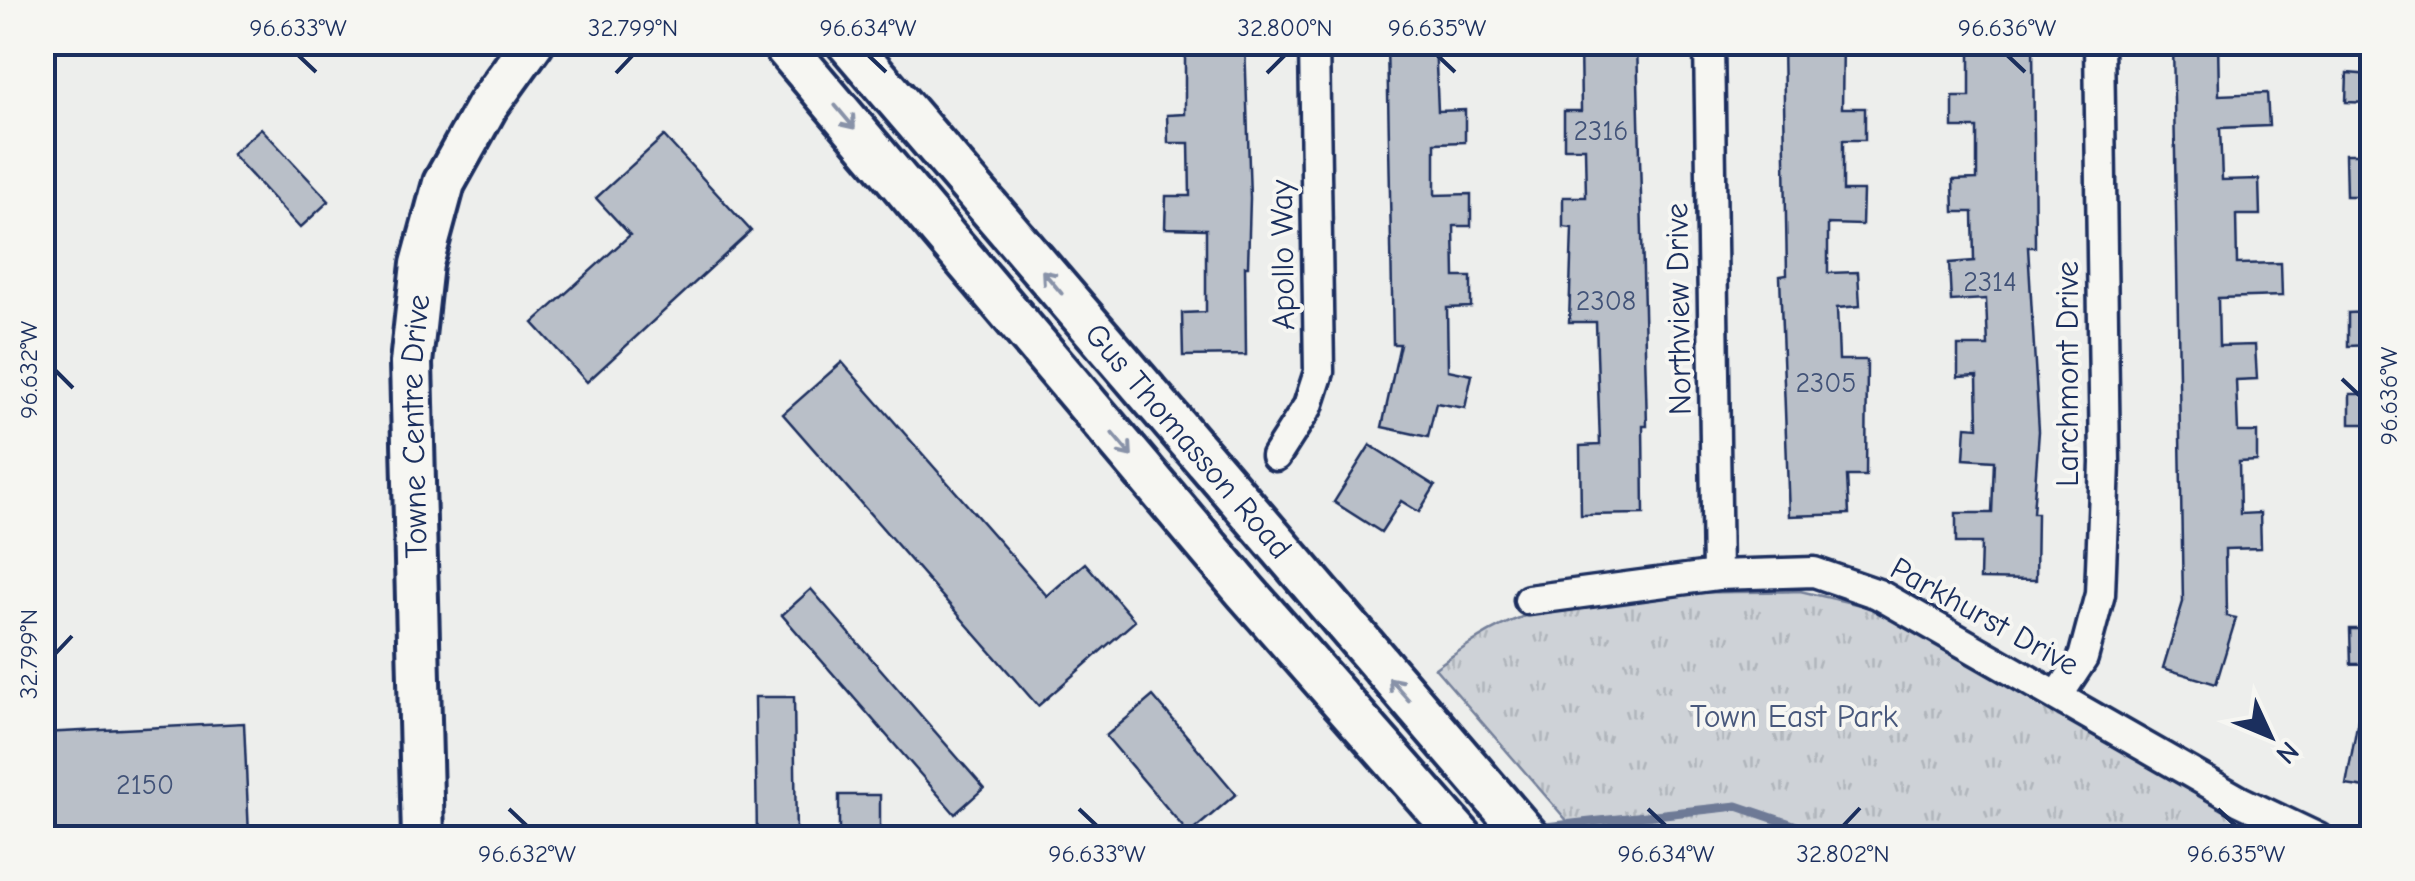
<svg xmlns="http://www.w3.org/2000/svg" width="2415" height="881" font-family="'Comic Neue',sans-serif">
<defs>
<pattern id="grass-tufts" width="24" height="20" patternUnits="userSpaceOnUse" patternTransform="scale(2.5)"><rect width="24" height="20" fill="#ced2d7"/><path d="M3 7l-1-3M5 7V3M7 7l1-3M15 17l-1-3M17 17v-4M19 17l1-3" fill="none" stroke="#b0b5bb"/></pattern>
</defs>
<rect width="100%" height="100%" fill="#edeeec"/>
<filter id="ink" filterUnits="userSpaceOnUse"><feTurbulence type="fractalNoise" baseFrequency=".01" numOctaves="2"/><feDisplacementMap in="SourceGraphic" scale="20" xChannelSelector="R" yChannelSelector="G"/><feConvolveMatrix kernelMatrix="1 2 1 2 8 2 1 2 1" color-interpolation-filters="sRGB"/></filter>
<g filter="url(#ink)">
<path fill="url(#grass-tufts)" stroke="#74809a" stroke-width="2.5" d="M1800 591 1869 607 1904 625 2283 838H1582L1435 668C1463 648 1489 629 1522 617 1602 586 1714 594 1800 591Z"/>
<g fill="none" stroke-linecap="round" stroke-linejoin="round">
<g stroke="#6e7a96" stroke-width="9">
<polyline points="1536,828 1737,806 1832,838"/>
<polyline points="1479,838 1506,831"/>
</g>
</g>
<g fill="#b9bfc8" stroke="#1b2f5e" stroke-width="2.5">
<polygon points="1185,42 1245,42 1250,198 1248,266 1245,266 1246,355 1183,356 1182,313 1206,312 1206,229 1165,228 1166,196 1190,196 1189,143 1168,143 1167,115 1185,114"/>
<polygon points="1387,42 1435,42 1438,111 1465,110 1465,142 1435,143 1435,195 1471,194 1471,226 1454,226 1455,277 1471,277 1471,307 1447,308 1448,370 1472,375 1465,408 1436,403 1428,437 1382,427 1400,344 1393,344"/>
<polygon points="1580,42 1637,42 1647,426 1643,426 1644,514 1581,515 1580,446 1600,445 1596,322 1569,322 1572,228 1563,227 1563,197 1586,197 1585,148 1564,148 1564,111 1581,111"/>
<polygon points="1783,42 1843,42 1842,108 1865,108 1865,140 1843,140 1843,191 1863,191 1862,225 1828,224 1828,273 1858,272 1860,306 1837,308 1839,360 1867,360 1866,476 1847,476 1849,514 1789,516 1780,276 1787,275"/>
<polygon points="1970,42 2033,42 2035,247 2028,247 2039,431 2033,513 2037,513 2036,580 1980,579 1981,543 1956,543 1956,513 1992,513 1994,461 1964,459 1966,426 1978,427 1977,376 1958,377 1958,346 1988,346 1986,299 1951,301 1949,263 1974,261 1973,212 1954,212 1953,180 1977,179 1977,128 1953,128 1953,97 1970,97"/>
<polygon points="2173,42 2218,42 2219,95 2267,93 2269,126 2220,128 2222,180 2259,179 2260,215 2236,215 2237,264 2281,263 2282,296 2218,298 2219,346 2255,345 2257,379 2236,380 2238,432 2257,432 2257,461 2239,462 2240,514 2260,513 2261,548 2225,549 2226,616 2236,618 2216,684 2163,668 2183,602"/>
<polygon points="2347,73 2372,75 2372,103 2346,102"/>
<polygon points="261,128 329,201 300,228 232,154"/>
<polygon points="664,136 751,231 587,382 533,323 630,235 596,198"/>
<polygon points="2345,154 2372,154 2372,196 2346,196"/>
<polygon points="2372,312 2372,345 2348,346 2348,313"/>
<polygon points="842,362 1047,596 1085,563 1135,621 1038,706 783,414"/>
<rect x="2350" y="394" width="22" height="30"/>
<polygon points="1370,445 1435,486 1419,512 1401,501 1381,532 1334,502"/>
<polygon points="811,589 984,788 955,814 782,615"/>
<polygon points="2350,629 2372,629 2372,664 2351,664"/>
<polygon points="1153,696 1236,794 1189,834 1106,736"/>
<polygon points="755,697 794,697 796,838 757,838"/>
<polygon points="2361,703 2372,704 2372,789 2346,785"/>
<polygon points="244,723 249,835 42,838 42,733"/>
<rect x="839" y="795" width="41" height="43"/>
</g>
<g fill="none" stroke-linecap="round" stroke-linejoin="round">
<g stroke="#1b2f5e" stroke-width="35">
<g id="street">
<polyline points="1709,42 1717,575"/>
<polyline points="1276,456 1308,406 1319,372 1314,42"/>
<polyline points="1529,600 1717,575 1814,572 1878,594 2240,801 2318,838"/>
<polyline points="2058,696 2083,658 2100,594 2105,463 2099,42"/>
</g>
</g>
<g stroke="#1b2f5e" stroke-width="48">
<g id="secondary">
<polyline points="781,42 1245,591 1462,838"/>
<path id="s1" d="M847 42 1529 838"/>
<path id="s2" d="M423 838 411 363 422 264 444 183 487 106 533 42"/>
</g>
</g>
<use href="#street" stroke="#f6f6f2" stroke-width="28"/>
<use href="#secondary" stroke="#f6f6f2" stroke-width="40"/>
</g>
<defs><path id="oneway-shaft" d="M-6 0H5M1.5-3L5.5 0L1.5 3" fill="none" stroke-width="1.6" stroke-linecap="round" stroke-linejoin="round" transform="scale(2.5)"/></defs>
<g stroke="#8892a8">
<use href="#oneway-shaft" transform="translate(845 117) rotate(50)"/>
<use href="#oneway-shaft" transform="translate(1052 282) rotate(-130)"/>
<use href="#oneway-shaft" transform="translate(1122 445) rotate(50)"/>
<use href="#oneway-shaft" transform="translate(1399 689) rotate(-131)"/>
</g>
</g>
<path fill="none" stroke="#1b2f5e" stroke-width="4" d="M298 55 316 72M868 55 886 72M1437 55 1455 72M2007 55 2025 72M616 73 633 55M1267 73 1285 55M55 370 73 388M2342 379 2360 396M55 654 72 636M509 809 527 826M1079 809 1097 826M1648 809 1666 826M2218 809 2236 826M1843 826 1860 808"/>
<g text-anchor="middle" stroke-width="8" stroke-linejoin="round" paint-order="stroke">
<g font-size="28" fill="#425378">
<text x="1601" y="140">2316</text>
<text x="1990" y="291">2314</text>
<text x="1606" y="310">2308</text>
<text x="1826" y="392">2305</text>
<text x="145" y="794">2150</text>
</g>
<g font-size="32" fill="#1b2f5e" stroke="#f6f6f2">
<text transform="translate(1282 255) rotate(-91)" y="11">Apollo Way</text>
<text transform="translate(1678 309) rotate(-91)" y="11">Northview Drive</text>
<text transform="translate(2067 374) rotate(-90)" y="11">Larchmont Drive</text>
<text dy="11" stroke="none"><textPath href="#s2" startOffset="412">Towne Centre Drive</textPath></text>
<text dy="11" stroke="none"><textPath href="#s1" startOffset="525">Gus Thomasson Road</textPath></text>
<text transform="translate(1985 616) rotate(29)" y="11">Parkhurst Drive</text>
</g>
<g font-size="32" fill="#48587c" stroke="#f6f6f2">
<text x="1794" y="727">Town East Park</text>
</g>
</g>
<rect width="2415" height="881" fill="none" stroke="#f6f6f2" stroke-width="110"/>
<g transform="translate(2270 736) rotate(134)" stroke="#f6f6f2" stroke-width="8" paint-order="stroke">
<path d="M0-8L18 38L0 25L-18 38Z" fill="#1b2f5e"/>
<text y="-15" font-size="28" font-weight="bold" text-anchor="middle" fill="#1b2f5e">N</text>
</g>
<rect x="55" y="55" width="2305" height="771" fill="none" stroke="#1b2f5e" stroke-width="4"/>
<g font-size="25" text-anchor="middle" fill="#1b2f5e">
<text x="298" y="36">96.633°W</text>
<text x="633" y="36">32.799°N</text>
<text x="868" y="36">96.634°W</text>
<text x="1285" y="36">32.800°N</text>
<text x="1437" y="36">96.635°W</text>
<text x="2007" y="36">96.636°W</text>
<text transform="translate(28 370) rotate(-90)" y="9">96.632°W</text>
<text transform="translate(2388 396) rotate(-90)" y="9">96.636°W</text>
<text transform="translate(28 654) rotate(-90)" y="9">32.799°N</text>
<text x="527" y="862">96.632°W</text>
<text x="1097" y="862">96.633°W</text>
<text x="1666" y="862">96.634°W</text>
<text x="1843" y="862">32.802°N</text>
<text x="2236" y="862">96.635°W</text>
</g>
</svg>
